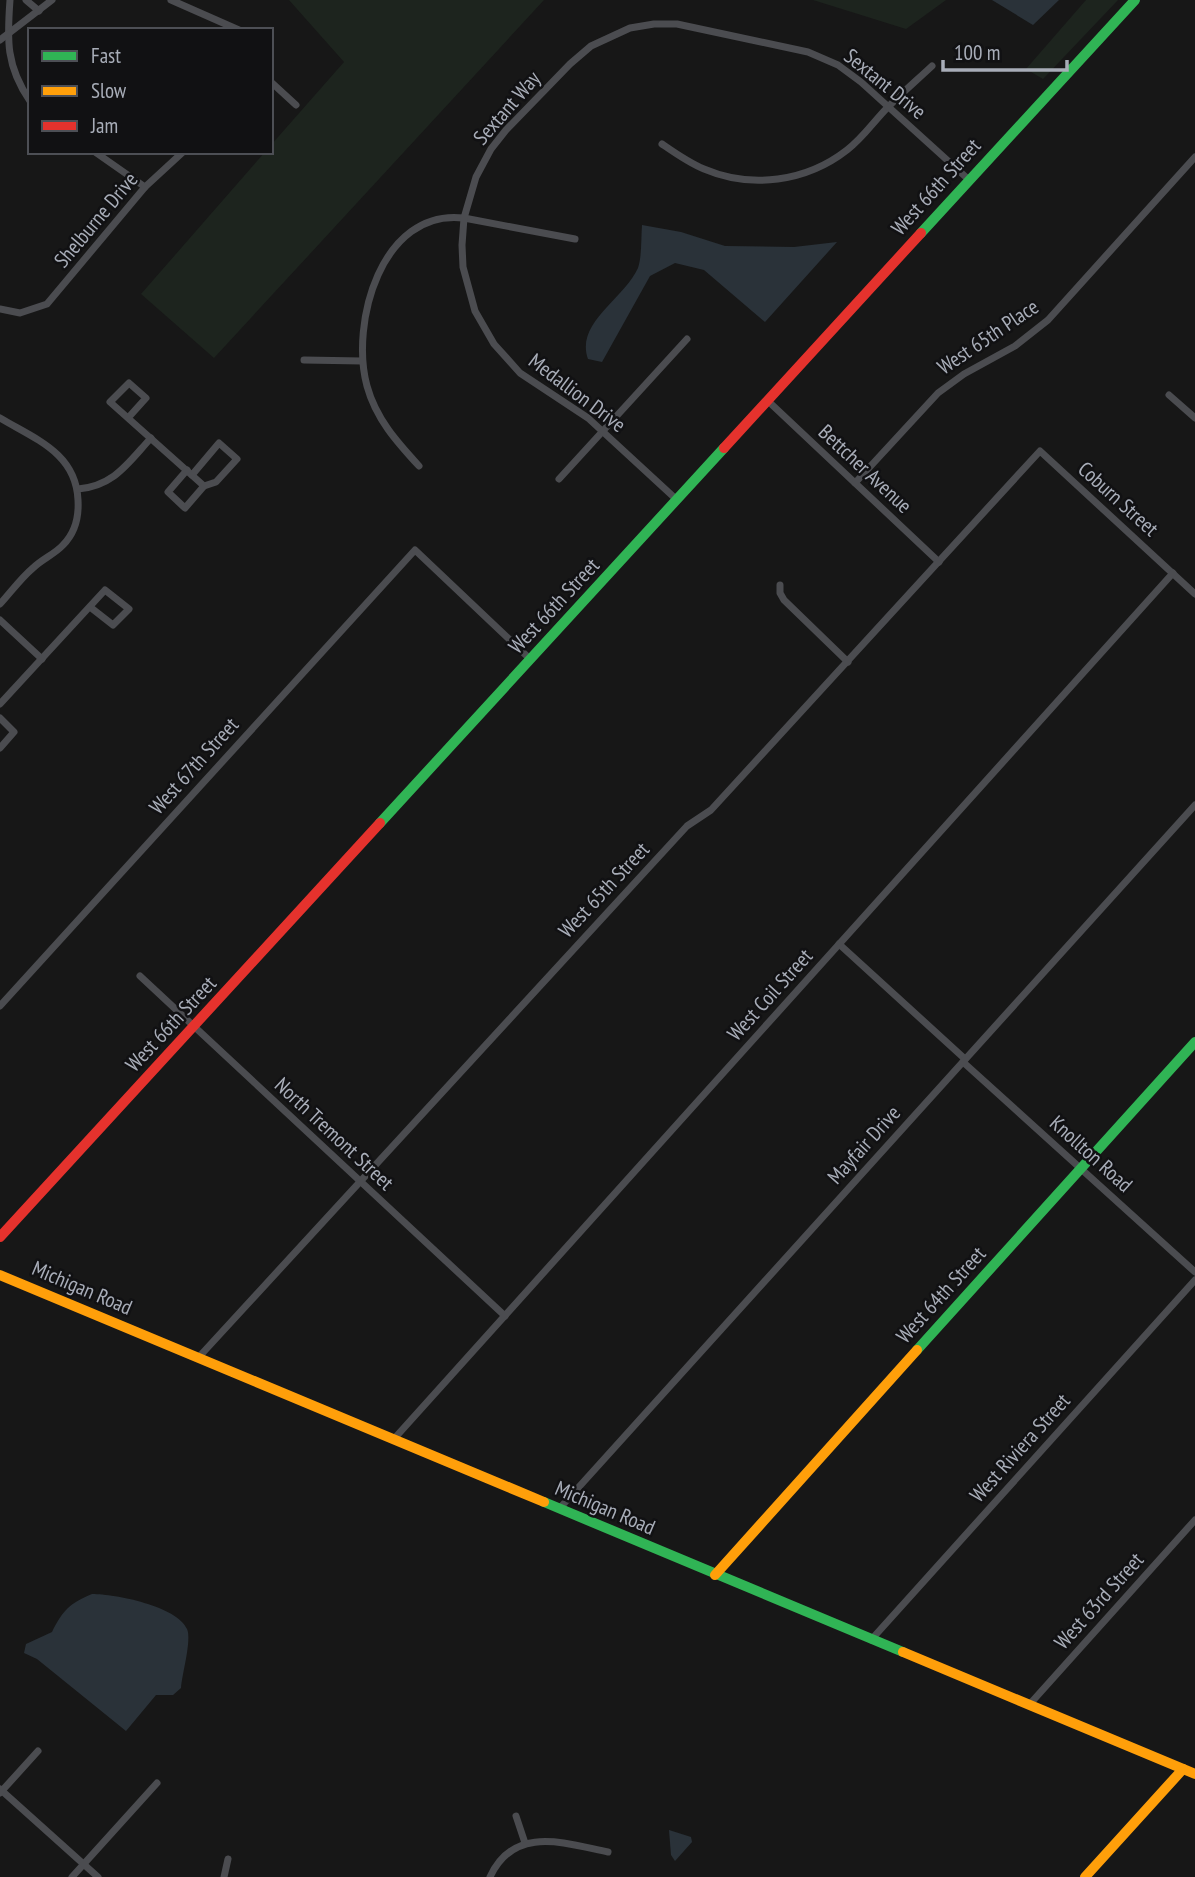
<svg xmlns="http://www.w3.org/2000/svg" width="1195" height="1877" font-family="'PT Sans Narrow',sans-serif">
<rect width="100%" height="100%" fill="#171717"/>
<g fill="#1d241e">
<polygon points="289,0 544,0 214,358 141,294 265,152 271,152 271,145 344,62"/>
<polygon points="813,0 946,0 906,29"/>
<polygon points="1086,0 1118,0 1043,79 1026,69"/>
</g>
<g fill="#2a3239">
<polygon points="992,0 1059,0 1033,25"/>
<path d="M642 225 681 232 725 246 794 247 837 242 765 322 704 270 675 263 650 276 602 362 588 359C575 323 624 299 638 268 642 256 641 238 642 225Z"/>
<path d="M92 1594C115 1594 177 1606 187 1629 192 1640 182 1674 181 1688L173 1695H156L126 1731 37 1659 24 1653 26 1644 52 1632C63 1610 69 1604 92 1594Z"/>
<polygon points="669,1830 691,1837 692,1842 675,1861 671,1855"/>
</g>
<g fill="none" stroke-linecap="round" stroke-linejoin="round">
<g stroke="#4b4c50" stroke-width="7">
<path d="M10 0C7 40 6 66 30 101"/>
<polyline points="26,0 39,11"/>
<polyline points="171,0 239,30"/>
<polyline points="0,40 52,0"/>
<polyline points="271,82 296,105"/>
<path d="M662 144C675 153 689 163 704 169 751 189 806 182 847 150 863 138 874 121 888 107 902 93 917 80 932 66"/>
<polyline points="95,152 145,187"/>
<polyline points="0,309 20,313 47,304 145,187 183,152"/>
<polyline points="304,360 362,361"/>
<polyline points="1169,395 1195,418"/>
<polyline points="768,401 939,562"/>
<path d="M0 418C35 439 76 453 78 500 79 517 76 532 63 545 55 554 42 559 33 568 21 578 11 592 0 604"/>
<polyline points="128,418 146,398 129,383 110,402 204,486"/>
<path d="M419 466C397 442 376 419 367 386 350 324 381 208 464 218L575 239"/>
<polyline points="187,470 168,492 185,508 204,486 216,482 237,459 219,443 192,475"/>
<polyline points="559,479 687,339"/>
<polyline points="855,483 938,393 964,374 1015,346 1048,320 1195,157"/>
<path d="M78 489C114 486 128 463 151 438"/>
<polyline points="677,500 588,418 520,373 494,344 475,311 463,267 462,245 464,218 476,177 491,149 506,130 570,64 591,46 630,28 654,24 677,24 808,52 838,65 861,82 968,179"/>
<polyline points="780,585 780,593 784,600 848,662"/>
<polyline points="0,620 42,659"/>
<polyline points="0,704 105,590 129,609 113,625 90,607"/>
<polyline points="0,718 14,732 0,748"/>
<polyline points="839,944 965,1059"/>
<polyline points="140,976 505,1316"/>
<polyline points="0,1006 415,550 530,659"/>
<polyline points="963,1062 1195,1272"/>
<polyline points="198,1358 687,826 711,810 1040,451 1195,594"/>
<polyline points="393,1440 1173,573"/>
<polyline points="559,1509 1195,805"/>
<polyline points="871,1640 1195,1280"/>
<polyline points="1029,1705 1195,1520"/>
<polyline points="0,1789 98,1877"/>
<polyline points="0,1793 38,1751"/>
<polyline points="516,1816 525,1843"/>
<polyline points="72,1877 157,1783"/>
<polyline points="224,1877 228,1859"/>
<path d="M490 1877C514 1825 564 1843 608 1852"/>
</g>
<g stroke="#30b455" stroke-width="10">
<polyline points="921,233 1135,0"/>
<polyline points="380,823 724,448"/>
<polyline points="917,1350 1195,1042"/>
<polyline points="544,1502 903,1652"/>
</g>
<g stroke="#ff9f0a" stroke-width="10">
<polyline points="0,1275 544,1502"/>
<polyline points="715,1575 917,1350"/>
<polyline points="903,1652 1195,1774"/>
<polyline points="1085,1877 1183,1769"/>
</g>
<g stroke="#e5322d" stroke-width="10">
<polyline points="724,448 921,233"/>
<polyline points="0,1237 380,823"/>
</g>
</g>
<g text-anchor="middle" stroke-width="5" stroke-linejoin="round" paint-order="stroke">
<g font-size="21" fill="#a8adb8" stroke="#111113">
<text transform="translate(885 84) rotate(39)" y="7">Sextant Drive</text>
<text transform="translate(507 108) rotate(-49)" y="7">Sextant Way</text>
<text transform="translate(936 187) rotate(-48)" y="7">West 66th Street</text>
<text transform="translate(96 220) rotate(-50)" y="7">Shelburne Drive</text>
<text transform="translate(988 337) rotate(-34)" y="7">West 65th Place</text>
<text transform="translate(577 393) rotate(37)" y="7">Medallion Drive</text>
<text transform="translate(865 469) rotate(43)" y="7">Bettcher Avenue</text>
<text transform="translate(1118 499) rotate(42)" y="7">Coburn Street</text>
<text transform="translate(554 606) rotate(-47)" y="7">West 66th Street</text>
<text transform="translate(194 766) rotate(-48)" y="7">West 67th Street</text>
<text transform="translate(604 890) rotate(-47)" y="7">West 65th Street</text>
<text transform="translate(770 995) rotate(-48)" y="7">West Coil Street</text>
<text transform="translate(171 1024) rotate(-47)" y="7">West 66th Street</text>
<text transform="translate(334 1134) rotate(43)" y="7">North Tremont Street</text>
<text transform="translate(864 1145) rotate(-48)" y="7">Mayfair Drive</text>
<text transform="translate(1091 1154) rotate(42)" y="7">Knollton Road</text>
<text transform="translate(82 1288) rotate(23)" y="7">Michigan Road</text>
<text transform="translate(941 1295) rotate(-48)" y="7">West 64th Street</text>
<text transform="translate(1020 1448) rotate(-48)" y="7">West Riviera Street</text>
<text transform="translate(605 1508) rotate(23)" y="7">Michigan Road</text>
<text transform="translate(1099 1601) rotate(-48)" y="7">West 63rd Street</text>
</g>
</g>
<rect x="28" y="28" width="245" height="126" fill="#111113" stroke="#4d4f55" stroke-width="2"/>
<rect x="42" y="51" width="35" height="10" fill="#30b455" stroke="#4d4f55" stroke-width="2"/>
<text x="91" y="63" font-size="21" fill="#a8adb8">Fast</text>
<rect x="42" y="86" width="35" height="10" fill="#ff9f0a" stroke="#4d4f55" stroke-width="2"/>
<text x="91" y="98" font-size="21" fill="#a8adb8">Slow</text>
<rect x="42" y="121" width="35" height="10" fill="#e5322d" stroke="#4d4f55" stroke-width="2"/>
<text x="91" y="133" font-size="21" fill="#a8adb8">Jam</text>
<path d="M943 60v10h124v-10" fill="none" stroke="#a8adb8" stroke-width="3.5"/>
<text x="954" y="60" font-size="21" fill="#a8adb8" stroke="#111113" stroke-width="5" paint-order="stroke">100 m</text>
</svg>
